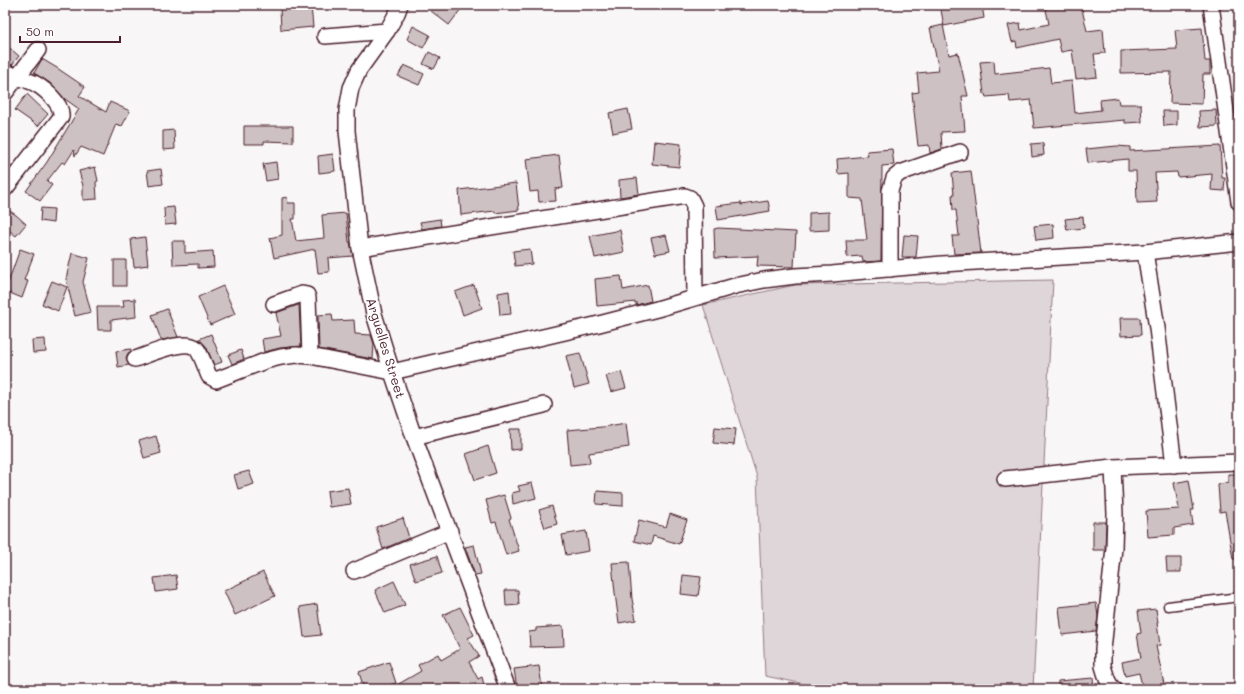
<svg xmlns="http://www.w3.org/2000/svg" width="1244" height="694" font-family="Mali,sans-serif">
<rect width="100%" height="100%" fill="#f8f6f7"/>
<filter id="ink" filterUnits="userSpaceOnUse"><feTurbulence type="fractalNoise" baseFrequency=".025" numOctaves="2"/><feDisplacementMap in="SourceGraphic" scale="8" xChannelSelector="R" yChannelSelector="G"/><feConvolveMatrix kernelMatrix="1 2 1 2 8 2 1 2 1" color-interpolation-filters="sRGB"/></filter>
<g filter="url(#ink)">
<polygon fill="#ded6d9" stroke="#947a82" points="1053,280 1033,689 829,689 765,676 757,477 703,305 795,285"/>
<g fill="#cdc1c4" stroke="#4a1f2b">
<polygon points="436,5 464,5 449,25 431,11"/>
<polygon points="940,5 982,5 984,18 944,26"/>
<polygon points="1045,5 1081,5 1087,31 1103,29 1105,53 1094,54 1097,77 1076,79 1072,50 1061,52 1058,39 1017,48 1016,41 1012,42 1008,25 1020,23 1021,30 1049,24"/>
<polygon points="311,6 313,27 281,30 280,8"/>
<polygon points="943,25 949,55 958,53 968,96 962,96 965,131 941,132 942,149 930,153 929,145 918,146 912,93 919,92 917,73 939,71 930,28"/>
<polygon points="413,26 430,35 423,48 407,39"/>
<polygon points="1202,28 1205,61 1210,61 1210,74 1203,74 1202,104 1170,103 1171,72 1121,73 1121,51 1177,49 1175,30"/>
<polygon points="5,44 19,56 12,65 5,62"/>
<polygon points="429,52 440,58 434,69 423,64"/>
<polygon points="42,59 57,68 85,87 79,96 106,112 110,102 130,111 122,126 116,124 103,156 81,147 75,156 74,150 65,164 62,162 47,181 52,185 40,201 26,191 47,162 79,109 65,99 50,83 34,73"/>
<polygon points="994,61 995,74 1049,68 1051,83 1072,81 1075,113 1101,110 1100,100 1118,98 1119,104 1141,104 1142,122 1125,123 1125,120 1034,128 1031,100 1010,102 1009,95 986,97 985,94 984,94 980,62"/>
<polygon points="404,65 424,74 419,85 398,76"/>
<polygon points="27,94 48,114 38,126 15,110"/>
<polygon points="628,109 632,129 613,133 609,113"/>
<polygon points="1216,110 1217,126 1200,127 1199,111"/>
<polygon points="1163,111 1177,111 1177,125 1164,126"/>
<polygon points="244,126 293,126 293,142 264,141 264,144 244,144"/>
<polygon points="174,130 175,149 163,150 163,131"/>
<polygon points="654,141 681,144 679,167 652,164"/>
<polygon points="1043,143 1044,155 1032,157 1031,144"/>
<polygon points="1117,146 1130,147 1130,151 1220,146 1222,178 1225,178 1224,191 1211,190 1212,174 1178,177 1177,172 1155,173 1157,202 1137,203 1136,171 1128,171 1128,159 1088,163 1086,149"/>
<polygon points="892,149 894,165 882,166 881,261 863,262 862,256 847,257 846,240 867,240 862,199 849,198 849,173 838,174 837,159 868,156 867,151"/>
<polygon points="333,154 335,171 319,173 318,156"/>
<polygon points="559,155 563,188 555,189 556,201 539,202 538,191 530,192 526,159"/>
<polygon points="276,162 278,179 266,181 263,164"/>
<polygon points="95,167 98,181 96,182 97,199 83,200 83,186 79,171"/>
<polygon points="161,169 163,184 149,186 147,171"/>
<polygon points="971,171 981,253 954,254 952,236 959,236 956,210 953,210 952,195 954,195 952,173"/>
<polygon points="637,178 639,194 620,197 619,180"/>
<polygon points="516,183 519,210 495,213 495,211 461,215 459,190"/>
<polygon points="287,197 288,203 295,203 295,219 292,219 296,241 324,238 322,215 346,213 349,242 350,242 353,256 328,258 329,272 318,273 315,249 274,258 270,238 282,235 282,198"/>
<polygon points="768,201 770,211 718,220 716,206 741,203 741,205"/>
<polygon points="174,207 176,224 165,225 164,208"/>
<polygon points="5,208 16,215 26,224 16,236 5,227"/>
<polygon points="41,208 54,209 53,223 40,221"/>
<polygon points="829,212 829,230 809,231 809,213"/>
<polygon points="1083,217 1084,228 1067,230 1065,219"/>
<polygon points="440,219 441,226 422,229 420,222"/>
<polygon points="1053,224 1054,238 1036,240 1034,226"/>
<polygon points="718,228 796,232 794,267 757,266 758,256 715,258 714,229"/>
<polygon points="620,230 624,252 595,258 590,236"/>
<polygon points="666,235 670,251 655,254 651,238"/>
<polygon points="904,235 918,236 916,257 902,257"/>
<polygon points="145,237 148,265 134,267 131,239"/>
<polygon points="172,241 185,241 185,253 213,251 214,267 198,268 198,264 173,265"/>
<polygon points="20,249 34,254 24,280 28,281 22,298 5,291"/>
<polygon points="530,249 532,264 515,266 513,251"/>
<polygon points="72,253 89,258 83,282 91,312 75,316 66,279"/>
<rect x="114" y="260" width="12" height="26"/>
<polygon points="621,276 623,290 648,285 651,301 636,305 636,302 597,306 595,279"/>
<polygon points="52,281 67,287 58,311 42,304"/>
<polygon points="474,285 482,308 463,315 455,292"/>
<polygon points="223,286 235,314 210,325 198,297"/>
<polygon points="509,291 511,314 500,315 498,293"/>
<polygon points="135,299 136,317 111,320 111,330 98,330 97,307 124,307 123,300"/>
<polygon points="298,305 299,305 301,346 280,348 264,352 262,339 281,336 276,313"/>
<polygon points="167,309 178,337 161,340 152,315"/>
<polygon points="332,314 333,321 354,320 355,334 371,335 374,344 373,359 319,349 318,315"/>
<polygon points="1120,318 1140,318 1141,335 1121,336"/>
<polygon points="211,334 222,362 214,365 206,346 199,339"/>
<polygon points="45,339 46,352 33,353 32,340"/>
<polygon points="131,349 131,351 128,353 126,358 129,365 118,367 116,351"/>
<polygon points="241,350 244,359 232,364 228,355"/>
<polygon points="580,353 589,384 574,388 566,356"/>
<polygon points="621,372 626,388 611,392 606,376"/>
<polygon points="626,423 629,447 589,453 590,463 570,465 567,430 602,427"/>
<polygon points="715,427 736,429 734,445 713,443"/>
<polygon points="510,429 521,429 521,449 511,450"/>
<polygon points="156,436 161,453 144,458 139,441"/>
<polygon points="488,446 496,473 475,480 466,454"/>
<polygon points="249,471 254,484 238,489 234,475"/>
<polygon points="1228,474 1239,474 1239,559 1233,559 1225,511 1220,512 1218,485 1228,482"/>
<polygon points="1189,480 1194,510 1191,510 1193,525 1174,528 1174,535 1148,537 1146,511 1179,509 1174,483"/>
<polygon points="532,483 536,498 513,504 512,493 520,491 518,486"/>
<polygon points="348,488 351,504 329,507 327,491"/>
<polygon points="597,491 623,493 623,506 596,504"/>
<polygon points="504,495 511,518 509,519 519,551 506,555 496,522 492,523 486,500"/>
<polygon points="552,506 557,524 545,528 539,510"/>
<polygon points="670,514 687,520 679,544 653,536 651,545 634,541 639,520 666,527"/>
<polygon points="403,518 409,538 383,549 376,527"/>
<polygon points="1093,522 1106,522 1105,550 1093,550"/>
<polygon points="586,531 589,551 566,555 562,535"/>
<polygon points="474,545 481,574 475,575 465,547"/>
<polygon points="437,556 442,573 416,581 410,564"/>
<polygon points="1166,558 1181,558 1181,572 1167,572"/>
<polygon points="629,562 632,599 636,620 619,623 615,593 612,563"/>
<polygon points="263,572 275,596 235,615 224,591"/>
<polygon points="176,575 178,589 156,592 154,578"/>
<polygon points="683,575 701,577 698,596 681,594"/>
<polygon points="394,581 405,605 385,613 375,590"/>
<polygon points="505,590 518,590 519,605 506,606"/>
<polygon points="1096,603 1098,616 1096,631 1062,635 1059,607"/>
<polygon points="317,604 321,635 304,637 300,607"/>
<polygon points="460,607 474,635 468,638 479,656 469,662 478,679 482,677 485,689 390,689 421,671 418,665 438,654 441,660 460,649 443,615"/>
<polygon points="1156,609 1158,623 1157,623 1160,645 1156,646 1165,689 1143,689 1139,673 1125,676 1122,662 1141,658 1137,634 1141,633 1138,611"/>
<polygon points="563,626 564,646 530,647 529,632 536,631 536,628"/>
<polygon points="389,662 396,683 377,689 364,689 359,672"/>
<polygon points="539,666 542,687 517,689 514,669"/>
<polygon points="1093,678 1094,689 1058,689 1058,681"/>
</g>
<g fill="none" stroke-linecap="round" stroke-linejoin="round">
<g stroke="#4a1f2b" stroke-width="11">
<polyline id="lane" points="1168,606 1239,597"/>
</g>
<g stroke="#4a1f2b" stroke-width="18">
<g id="street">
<polyline points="400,5 397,13 387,31 359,70 351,88 347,110 347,131 360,248 374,314 392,372 414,437 508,689"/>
<polyline points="1211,5 1239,202"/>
<polyline points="325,36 387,31"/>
<path d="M5 71C13 76 20 77 29 81 41 85 63 103 61 117L5 189"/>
<polyline points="5,93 38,50"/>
<polyline points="360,248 685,196 690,198 694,206 695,297"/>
<polyline points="1145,252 1157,328 1174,465"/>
<polyline points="890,269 890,191 894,178 900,173 960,152"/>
<polyline points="274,304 302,294 307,295 308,298 310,356"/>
<path d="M135 359C148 355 184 338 196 348 201 353 206 369 209 376L216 380 265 361 281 357 296 355 310 356 392 372 595 325 657 309 735 286 764 280 795 276 832 274 942 264 1145 252 1239 242"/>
<polyline points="414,437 544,405"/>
<polyline points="1113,467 1115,514 1114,548 1103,649 1103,666 1107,679 1110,685 1114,689"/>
<polyline points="1005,479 1113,467 1239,462"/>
<polyline points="354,571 450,531"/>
</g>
</g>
<use href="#lane" stroke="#fff" stroke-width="8"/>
<use href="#street" stroke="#fff" stroke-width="15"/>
</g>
</g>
<g text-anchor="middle" stroke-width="3" stroke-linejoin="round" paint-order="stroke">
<g font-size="13" fill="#4a1f2b" stroke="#fff">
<text transform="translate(386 348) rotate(73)" y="5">Arguelles Street</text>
</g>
</g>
<rect width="1244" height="694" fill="none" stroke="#fff" stroke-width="20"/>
<rect x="10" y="10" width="1224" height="674" fill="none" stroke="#4a1f2b" stroke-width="1.5" filter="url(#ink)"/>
<path d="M20 36v6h100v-6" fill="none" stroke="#4a1f2b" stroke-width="2"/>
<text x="26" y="36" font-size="12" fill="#4a1f2b" stroke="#ffffff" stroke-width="3" paint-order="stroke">50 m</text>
</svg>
